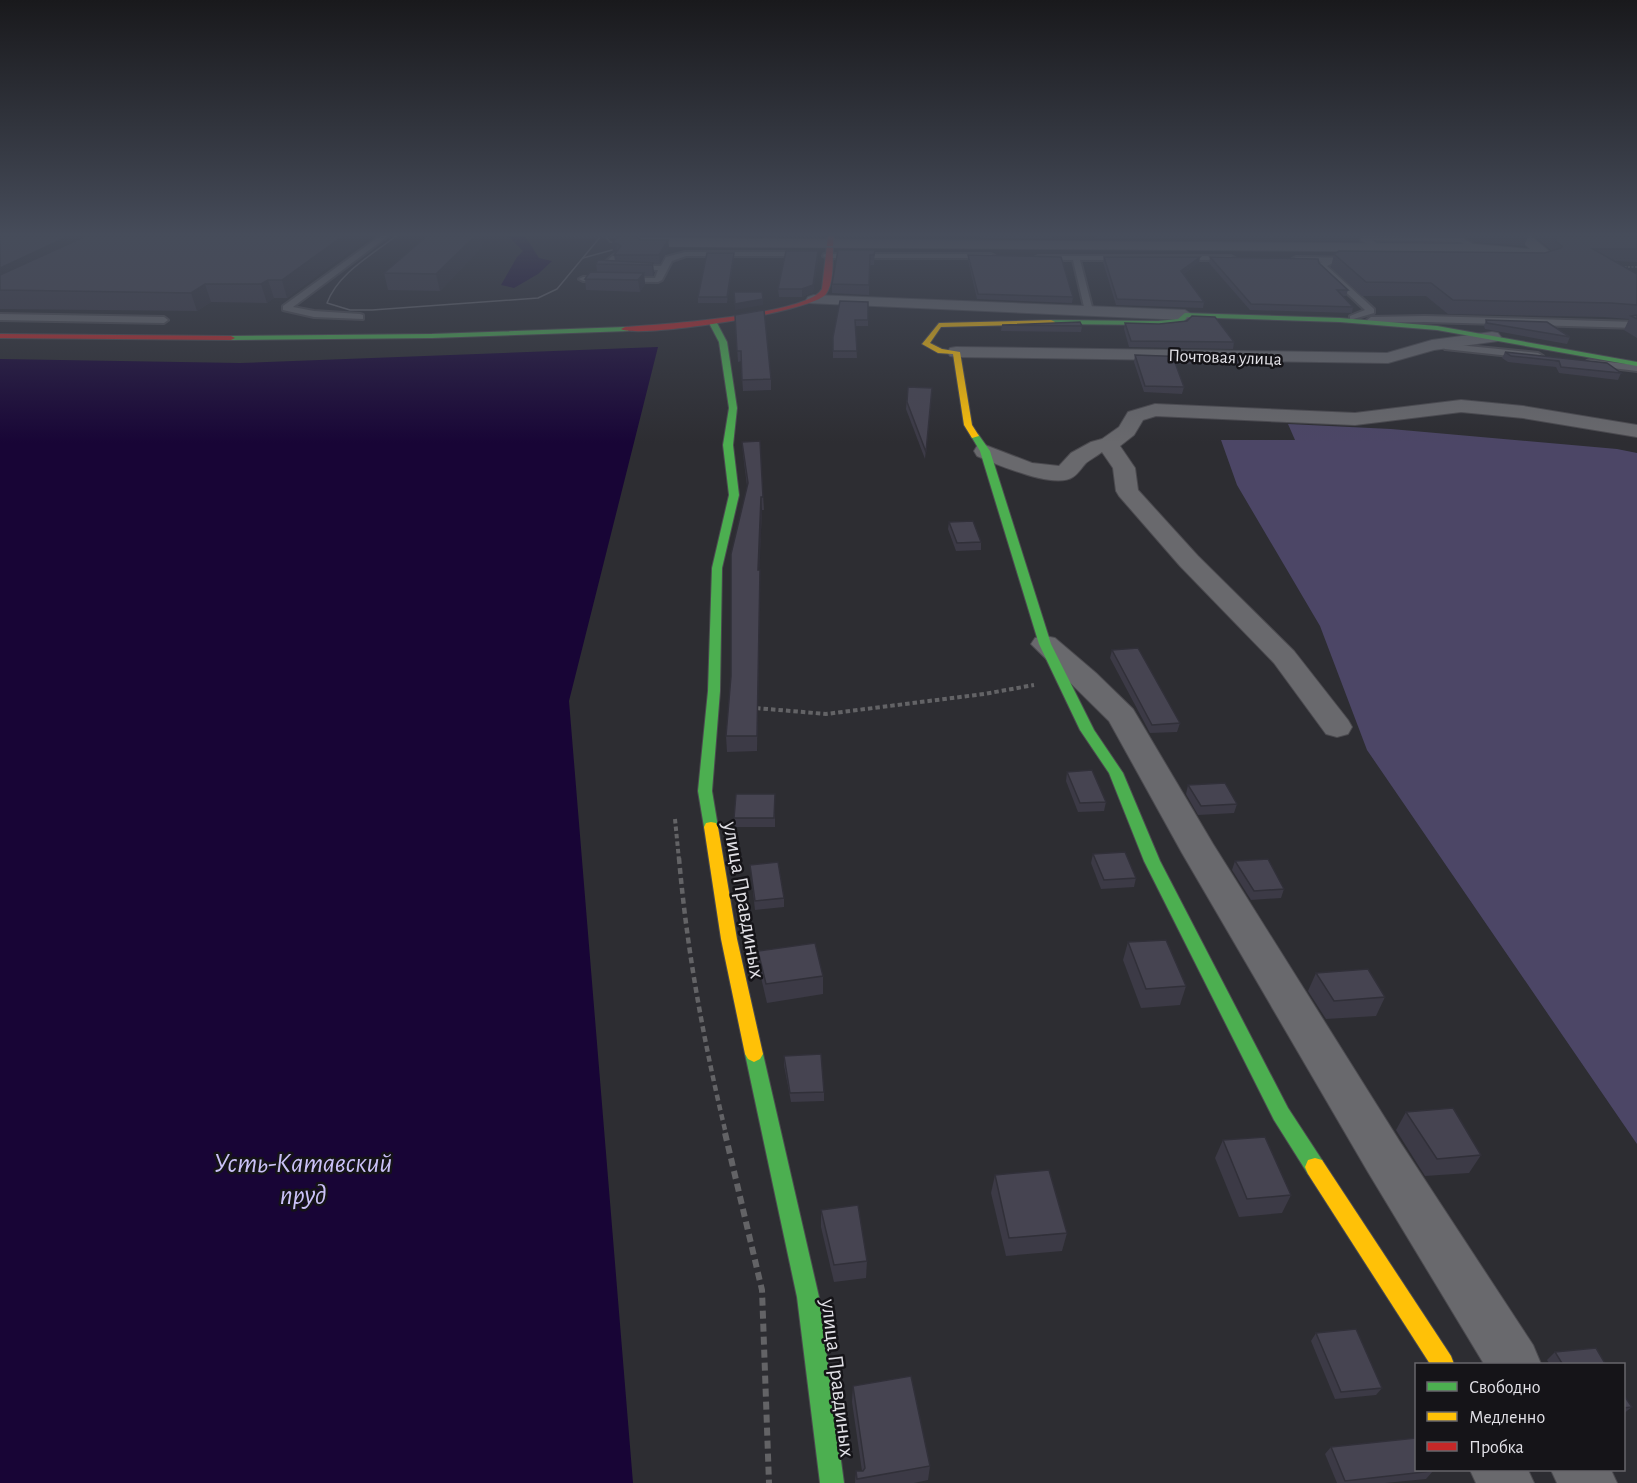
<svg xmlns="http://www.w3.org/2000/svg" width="1637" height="1483" font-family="'Alegreya Sans',sans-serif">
<rect width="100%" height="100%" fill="#2d2d32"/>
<polygon fill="#4c4666" points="1288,424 1391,429 1617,449 1637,453 1637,1144 1367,750 1320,626 1237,485 1221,440 1295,440"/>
<g fill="#180536">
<polygon points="508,236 525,236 539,258 552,261 538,274 514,288 501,285 517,257 523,251"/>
<polygon points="658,347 569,701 633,1483 0,1483 0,359 240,363"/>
</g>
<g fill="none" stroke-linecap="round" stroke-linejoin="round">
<g stroke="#4b4a4f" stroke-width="4">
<g id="lane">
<polygon points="380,236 388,236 293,307 314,311 360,314 363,315 363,319 314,317 283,310 283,306"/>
<polygon points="1363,236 1463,238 1479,248 1472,250 1461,242 1372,240 1383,247 1380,251 1360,240"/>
<polygon points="685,252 808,252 812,254 808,256 686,256 672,261 662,280 658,282 583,281 579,279 583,277 655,278 658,270 603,269 599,267 616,253 620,255 610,265 661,266 666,257"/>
<polygon points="824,254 991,254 995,256 991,258 827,258 823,256"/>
<polygon points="1038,256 1231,256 1235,258 1231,260 1080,260 1093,311 1089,314 1085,311 1073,260 1035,260 1034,258"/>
<polygon points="1296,257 1357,258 1357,262 1335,262 1327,266 1374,309 1374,313 1350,320 1350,316 1365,310 1319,267 1319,263 1323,262 1293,261 1292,259"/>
<polygon points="0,314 164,317 168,320 164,323 0,320"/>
<polygon points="1425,316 1637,322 1637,328 1425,322 1371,323 1367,320 1371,317"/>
<polygon points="1448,344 1538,353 1543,356 1538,359 1445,349 1443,347"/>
<polygon points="1590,360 1637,365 1637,371 1587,365 1587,361"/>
</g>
</g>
<g stroke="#4b4a4f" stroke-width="2">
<g id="street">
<path d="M1516 236H1531L1550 252C1539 263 1491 254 1475 252L642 246 635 242 642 238 1475 244 1530 249Z"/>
<polygon points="814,295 1185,310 1193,315 1185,320 808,303 806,300 808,297"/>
<polygon points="1492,332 1498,333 1501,337 1498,341 1434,350 1388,363 956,357 950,356 947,352 950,348 956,347 1387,353 1432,340"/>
<path d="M1461 400 1523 406 1637 425V437L1523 418 1461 412 1355 425 1156 416 1143 420 1134 435 1120 446 1135 468 1138 490 1198 556 1294 651 1348 720 1352 727 1348 734 1337 737 1326 734 1274 663 1180 566 1119 496 1116 491 1113 468 1102 452C1097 456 1091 459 1086 463 1082 467 1079 473 1073 477 1055 490 996 464 977 456L974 451 977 446 985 445 1032 463 1059 466 1071 453 1091 442 1102 439 1119 427 1128 412 1155 404 1355 413Z"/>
<polygon points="1045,636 1055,638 1096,673 1133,709 1213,844 1400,1142 1533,1345 1541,1364 1484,1364 1368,1172 1182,853 1109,721 1031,644 1035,638"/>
<polygon points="1470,1470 1528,1470 1534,1483 1476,1483"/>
<polygon points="1551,1470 1611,1470 1617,1483 1557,1483"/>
</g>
</g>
<g stroke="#4b4a4f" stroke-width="2">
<g id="fast">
<polygon points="1185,313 1340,318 1437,326 1637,362 1637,366 1437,330 1340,322 1187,317 1183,323 1158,325 1051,324 1047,322 1051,320 1158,321 1178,319"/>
<polygon points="713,321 717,323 727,342 737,408 733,445 739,495 722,568 720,691 712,791 718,827 716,831 706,831 704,827 698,791 708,691 712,568 729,495 723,445 729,408 719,342 709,323"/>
<polygon points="625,327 629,329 628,331 432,338 231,340 227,338 231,336 432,334"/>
<polygon points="972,434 978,434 990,451 1051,644 1094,730 1123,773 1160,861 1288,1108 1322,1160 1325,1167 1322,1174 1315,1176 1308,1174 1274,1120 1144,861 1109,773 1080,730 1039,644 980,451 971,436"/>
<polygon points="754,1046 760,1049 763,1054 819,1297 844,1483 820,1483 797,1297 745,1054 748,1049"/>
</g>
</g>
<g stroke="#4b4a4f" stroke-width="2">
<g id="slow">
<polygon points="1051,320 1055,322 1054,324 941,327 930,343 942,349 960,352 972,425 979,436 972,438 964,425 953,354 938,353 922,344 939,323"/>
<polygon points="711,822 716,823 718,827 737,939 763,1054 760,1059 754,1062 748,1059 745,1054 721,939 704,827 706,823"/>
<polygon points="1315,1158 1322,1160 1451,1356 1454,1364 1430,1364 1308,1174 1305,1167 1308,1160"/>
</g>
</g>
<g stroke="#4b4a4f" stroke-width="2">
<g id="jam">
<path d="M828 236H834C831 254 836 279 826 294 813 312 638 339 621 329L625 327C658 325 808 315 822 289Z"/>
<polygon points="0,334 231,336 235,338 231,340 0,338"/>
</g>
</g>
<polyline stroke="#636366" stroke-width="1.5" stroke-dasharray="2 1.5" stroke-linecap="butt" points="1621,267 1637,267"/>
<g stroke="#636366" stroke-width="4" stroke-dasharray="4.5 3" stroke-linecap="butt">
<polyline points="756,708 826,714 984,694 1034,685"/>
<polyline points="675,819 679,860"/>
</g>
<path stroke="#636366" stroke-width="4.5" stroke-dasharray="6 4" stroke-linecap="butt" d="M679 858C687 952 704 1043 726 1134"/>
<polyline stroke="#636366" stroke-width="6" stroke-dasharray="8 5" stroke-linecap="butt" points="725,1133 762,1290 769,1483"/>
<use href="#lane" fill="#69696d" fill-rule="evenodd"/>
<use href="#street" fill="#69696d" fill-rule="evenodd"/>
<use href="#fast" fill="#4caf50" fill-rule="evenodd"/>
<use href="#slow" fill="#ffc107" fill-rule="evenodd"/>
<use href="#jam" fill="#c62828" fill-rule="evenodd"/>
<g stroke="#68686d" stroke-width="1.5">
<path d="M396 236C372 255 338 273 327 303L350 310H372L538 298 557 289 601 236"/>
<polyline points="605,236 610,242 628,245"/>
<polyline points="652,246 1266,249 1450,253"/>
<polyline points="583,258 623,247"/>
</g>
</g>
<g fill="#3c3a46">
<polygon points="0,236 370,236 287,298 274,298 267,303 211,302 197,311 0,309"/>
<polygon points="427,236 480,236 482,247 440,291 388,290 384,273"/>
<polygon points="561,236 642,236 638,239 641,240 668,240 669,248 660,264 653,264 654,274 653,276 644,276 645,284 640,292 586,290 585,279 597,272 596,264 615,261 614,255 617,251 613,253 617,238 562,237"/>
<rect x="776" y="236" width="46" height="1"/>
<polygon points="839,236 875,236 875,237 840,237"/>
<polygon points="980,236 1053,236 1053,239 981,238"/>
<polygon points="1095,236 1362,236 1358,241 1096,239"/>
<polygon points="1463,236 1528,236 1524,246 1473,242"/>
<polygon points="1534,236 1637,236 1637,262 1615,261 1637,274 1637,338 1624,330 1629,319 1604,317 1448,314 1426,296 1362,296 1331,267 1334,254 1545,253 1551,251 1551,250"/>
<polygon points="875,250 874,265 869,265 869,295 832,293 832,284"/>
<polygon points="734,253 734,258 727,303 698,303 698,297"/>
<polygon points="968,255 1073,297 1072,303 977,299 968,260"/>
<polygon points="1104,257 1200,257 1199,262 1184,274 1204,302 1203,308 1116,305 1103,262"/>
<polygon points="1210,257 1319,263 1348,290 1346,296 1343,296 1353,307 1352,313 1250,310 1209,263"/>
<polygon points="818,259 813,292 802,297 779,297 778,289"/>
<polygon points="868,302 868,326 855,326 857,358 833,358 833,337"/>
<polygon points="735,315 771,379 771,390 743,391 741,361 738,362"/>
<polygon points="1486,320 1570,337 1567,344 1485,329 1484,326"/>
<polygon points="1125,323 1234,342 1233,349 1129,347 1124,329"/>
<polygon points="1002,325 1082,326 1081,332 1001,331"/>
<polygon points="1505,352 1621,373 1618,380 1559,373 1556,367 1508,362 1502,358"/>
<polygon points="1135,355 1246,359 1245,365 1175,364 1184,387 1182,394 1144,392 1134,362"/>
<polygon points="908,387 932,388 925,459 906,409"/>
<polygon points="760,441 764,510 762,510 759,570 760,570 760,584 757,751 727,752 726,736 747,486 743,454 742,442"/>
<polygon points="949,522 981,542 981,550 956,551 948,529"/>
<polygon points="1112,650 1180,723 1177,732 1150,733 1110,658"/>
<polygon points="1067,772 1106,802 1104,811 1078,812 1066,781"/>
<polygon points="1188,785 1237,804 1234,813 1198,815 1186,794"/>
<polygon points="775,794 775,827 735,827 734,818"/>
<polygon points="1093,854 1136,878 1134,887 1101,889 1091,863"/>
<polygon points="1235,861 1284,889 1281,898 1251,900 1232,870"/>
<polygon points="750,865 784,898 784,907 755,910"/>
<polygon points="1128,942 1186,986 1180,1005 1141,1008 1123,960"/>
<polygon points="758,951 823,976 823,994 767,1003 759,969"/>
<polygon points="1316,973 1385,997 1376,1016 1326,1019 1308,991"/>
<polygon points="784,1056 824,1092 824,1101 791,1102 784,1065"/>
<polygon points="1406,1112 1481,1155 1469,1173 1425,1176 1396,1130"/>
<polygon points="1223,1140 1291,1195 1282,1213 1239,1217 1215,1158"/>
<polygon points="995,1175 1067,1233 1062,1251 1006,1256 991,1193"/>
<polygon points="821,1210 867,1261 866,1278 834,1282 821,1227"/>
<polygon points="1316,1333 1382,1388 1376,1395 1335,1399 1311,1341"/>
<polygon points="1555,1352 1606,1365 1550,1365 1547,1360"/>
<polygon points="853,1386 930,1466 928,1480 914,1483 855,1483 856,1471 862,1471 852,1402"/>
<polygon points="1623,1394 1632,1407 1623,1414"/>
<polygon points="1331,1447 1433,1471 1426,1479 1385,1483 1337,1483 1325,1454"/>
</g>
<g fill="#313039">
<polygon points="69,236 112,236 0,290 0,268"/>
<polygon points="343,236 370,236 287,298 282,280"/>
<polygon points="466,236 480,236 482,247 440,291 436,274"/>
<polygon points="668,240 669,248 660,264 659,255"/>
<polygon points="616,243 617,251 613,253 612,244"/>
<polygon points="818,251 818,259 813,292 802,297 802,289"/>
<polygon points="734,253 734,258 727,303 727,297"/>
<polygon points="1200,257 1199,262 1180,277 1181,271"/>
<polygon points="653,263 654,274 653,276 652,265"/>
<polygon points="644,273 645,284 640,292 638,280"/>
<polygon points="268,280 274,298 267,303 261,284"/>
<polygon points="205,284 211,302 197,311 191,293"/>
<polygon points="763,299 763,305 735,310 735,304"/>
<polygon points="761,497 762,510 759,584 758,570"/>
<polygon points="760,570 760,584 757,751 757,736"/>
</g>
<g fill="#464451" stroke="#313039" stroke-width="1.5">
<polygon points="0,236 69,236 0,268"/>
<polygon points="86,236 343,236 282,280 268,280 261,284 205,284 191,293 0,290 0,275"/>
<polygon points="427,236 475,236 436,274 384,273"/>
<polygon points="618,236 634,236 641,240 668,240 659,255 614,255 621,246 616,243 612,244"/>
<polygon points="1554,236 1637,236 1637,249 1593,249 1637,274 1637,305 1611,303 1453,300 1431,283 1366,282 1334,254 1339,251 1545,253 1561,248 1562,246 1556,242 1556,238"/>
<polygon points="838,250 875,250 874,255 870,255 869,285 832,284"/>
<polygon points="786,251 818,251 813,285 802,289 778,289"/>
<polygon points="707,253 734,253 727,297 698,297"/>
<polygon points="968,255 1061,257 1073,297 978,294"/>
<polygon points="1104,257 1200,257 1181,271 1204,302 1117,299"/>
<polygon points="1210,257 1318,259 1319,263 1348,290 1337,290 1353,307 1251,304"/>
<polygon points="598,260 653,263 652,265 596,264"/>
<polygon points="590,272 644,273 638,280 585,279"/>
<polygon points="734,292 762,292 763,299 735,304"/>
<polygon points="840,301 868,302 868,320 855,320 857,351 833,351 833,337"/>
<polygon points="764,310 771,379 742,380 741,351 737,351 735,315"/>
<polygon points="1637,315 1637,319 1631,316"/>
<polygon points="1192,316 1215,317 1234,342 1131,341 1125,323 1159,324 1187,321"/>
<polygon points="1486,320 1547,322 1570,337 1487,323"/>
<polygon points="1080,322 1082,326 1002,325"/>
<polygon points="1505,352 1607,363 1621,373 1561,367 1559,361 1511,356"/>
<polygon points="1135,355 1246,359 1173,357 1184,387 1145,386"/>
<polygon points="908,387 932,388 926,452 907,402"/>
<polygon points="760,441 763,497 761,497 758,570 760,570 757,736 726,736 731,676 731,554 748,483 742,442"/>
<polygon points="973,521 981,542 957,543 949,522"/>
<polygon points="1138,648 1180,723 1152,725 1112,650"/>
<polygon points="1092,770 1106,802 1080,803 1067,772"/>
<polygon points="1225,783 1237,804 1201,806 1188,785"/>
<polygon points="736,794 775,794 774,818 734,818"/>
<polygon points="1125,852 1136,878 1104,880 1093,854"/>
<polygon points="1268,859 1284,889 1254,891 1235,861"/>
<polygon points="778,862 784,898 755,901 750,865"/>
<polygon points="1166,940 1186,986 1146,989 1128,942"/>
<polygon points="815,943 823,976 766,984 758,951"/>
<polygon points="1368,969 1385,997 1334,1001 1316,973"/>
<polygon points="821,1054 824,1092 790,1093 784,1056"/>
<polygon points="1453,1108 1481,1155 1437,1159 1406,1112"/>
<polygon points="1265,1137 1291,1195 1247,1199 1223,1140"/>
<polygon points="1049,1170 1067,1233 1009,1238 995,1175"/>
<polygon points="858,1205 867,1261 834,1265 821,1210"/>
<polygon points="1356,1329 1382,1388 1341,1392 1316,1333"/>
<polygon points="1596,1348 1606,1365 1563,1365 1555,1352"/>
<polygon points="911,1376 930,1466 857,1479 856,1471 863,1471 865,1468 853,1386"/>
<polygon points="1623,1394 1632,1407 1623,1408"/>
<polygon points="1416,1438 1416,1470 1432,1470 1433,1471 1345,1481 1331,1447"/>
</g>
<linearGradient id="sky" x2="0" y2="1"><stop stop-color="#19191c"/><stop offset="0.53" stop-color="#464c5a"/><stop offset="1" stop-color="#464c5a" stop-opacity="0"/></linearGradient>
<rect width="1637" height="443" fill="url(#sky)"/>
<g text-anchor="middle" stroke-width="5" stroke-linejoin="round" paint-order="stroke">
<g font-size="18" fill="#e2e1e7" stroke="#151418">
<text transform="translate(1225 357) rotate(2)" y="6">Почтовая улица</text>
</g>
<g font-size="22" fill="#e2e1e7" stroke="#151418">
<text transform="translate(745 900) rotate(80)" y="8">улица Правдиных</text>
<text transform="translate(839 1378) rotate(83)" y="8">улица Правдиных</text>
</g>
<g font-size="28" font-style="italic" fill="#cac1f7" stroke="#151418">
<text x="303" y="1172">Усть-Катавский<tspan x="303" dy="32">пруд</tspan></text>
</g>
</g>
<rect x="1415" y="1363" width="210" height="108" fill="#151418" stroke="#67666b" stroke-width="1.5"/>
<rect x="1427" y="1382" width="30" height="9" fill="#4caf50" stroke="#67666b" stroke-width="1.5"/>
<text x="1469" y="1393" font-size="18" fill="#e2e1e7">Свободно</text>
<rect x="1427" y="1412" width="30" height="9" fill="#ffc107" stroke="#67666b" stroke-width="1.5"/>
<text x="1469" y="1423" font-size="18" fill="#e2e1e7">Медленно</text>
<rect x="1427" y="1442" width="30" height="9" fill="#c62828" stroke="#67666b" stroke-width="1.5"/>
<text x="1469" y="1453" font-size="18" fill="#e2e1e7">Пробка</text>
</svg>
